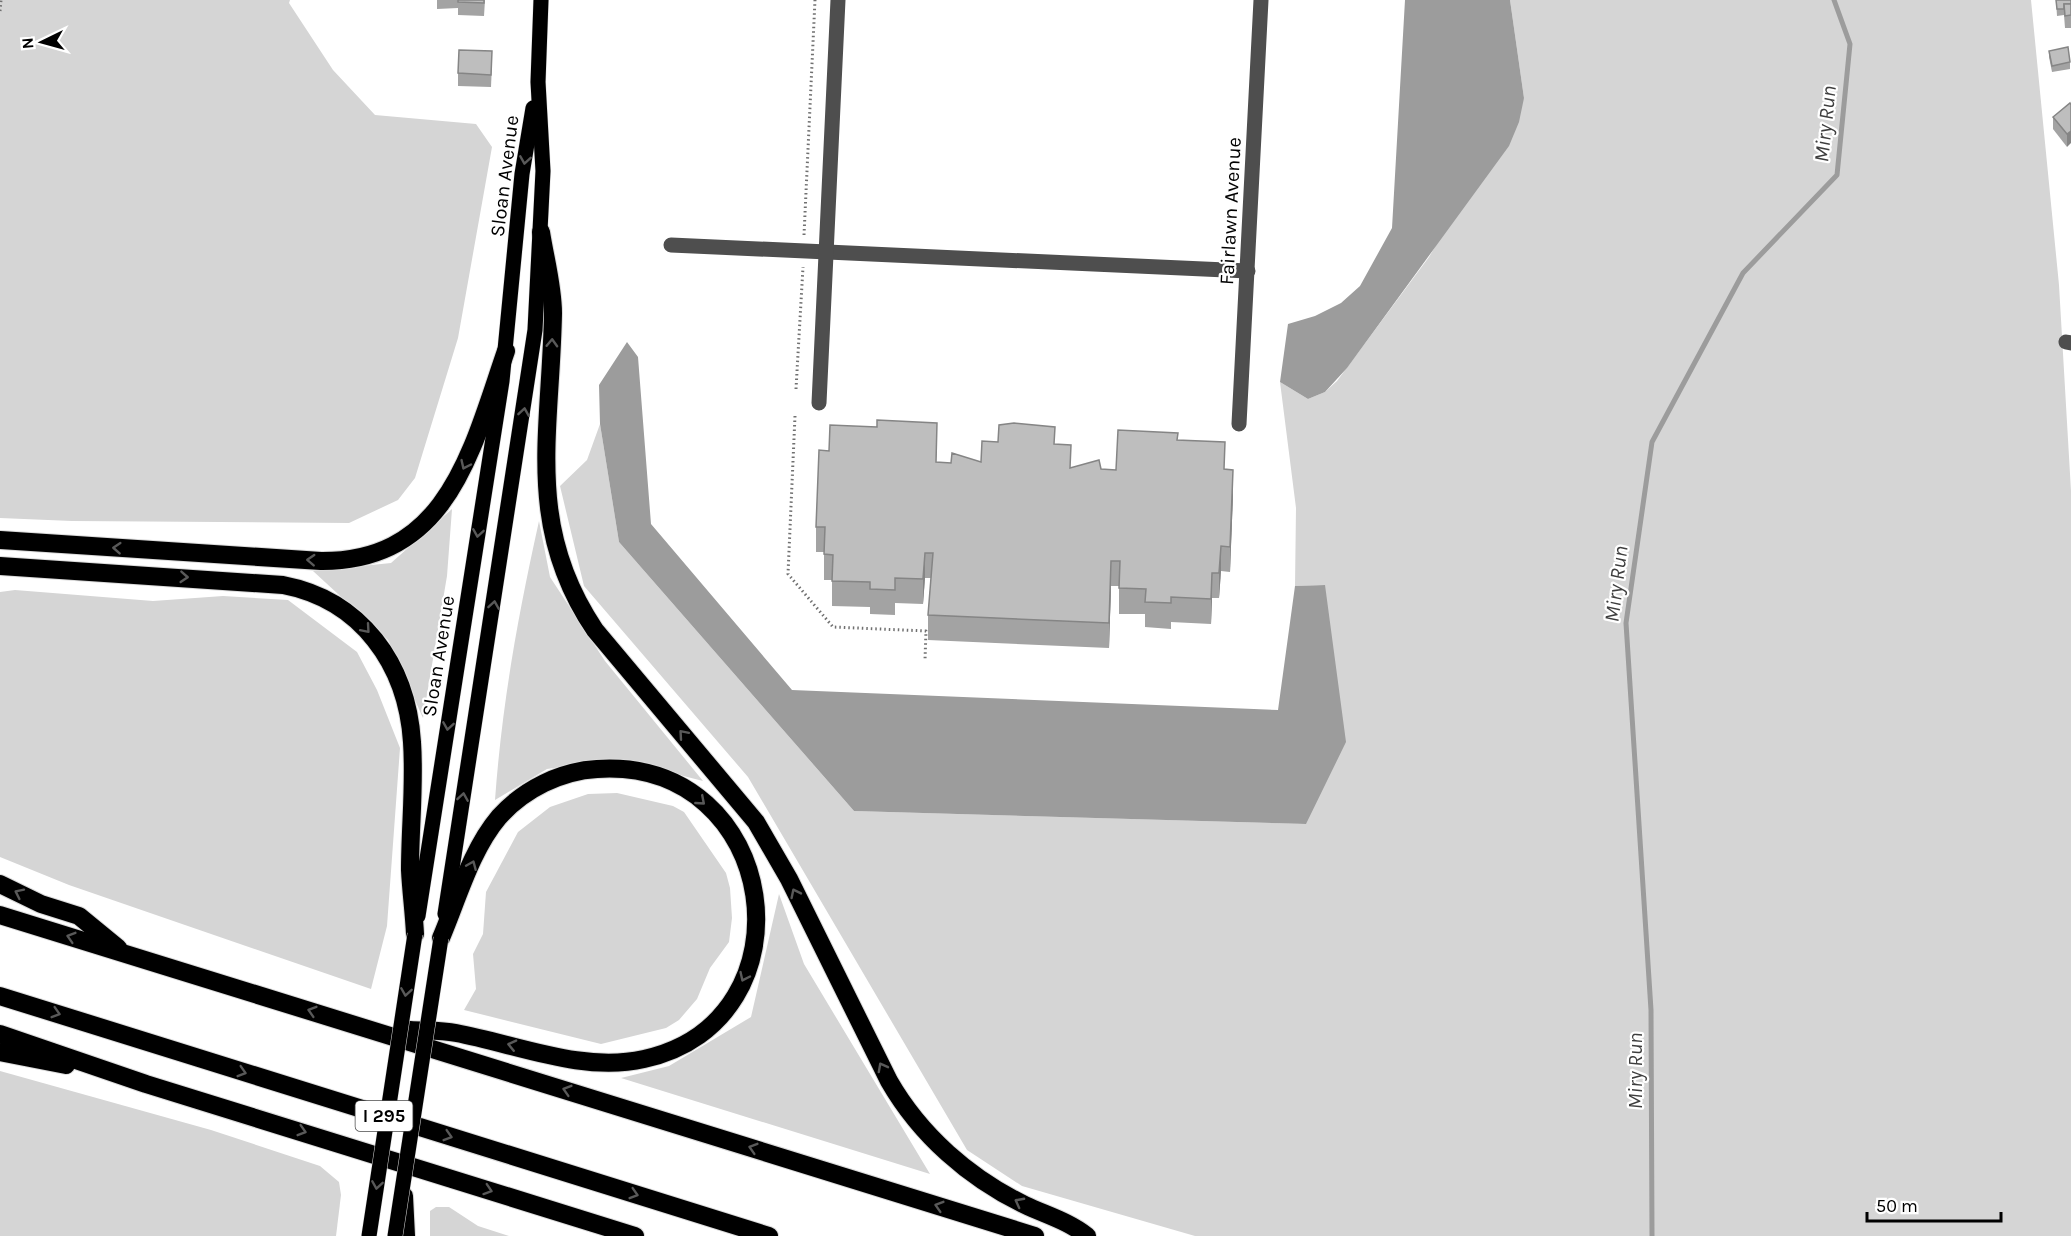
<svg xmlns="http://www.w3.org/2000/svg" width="2071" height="1236" font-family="Karla,sans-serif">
<rect width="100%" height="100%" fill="#fff"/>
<g fill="#d5d5d5">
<polygon points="0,0 290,0 289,3 333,70 375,115 476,124 492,147 458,338 415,478 398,500 349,523 72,521 0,518"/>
<polygon points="1510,0 2031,0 2059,285 2071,491 2071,1236 1195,1236 1022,1186 967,1150 748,777 584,586 560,486 587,460 600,424 619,542 854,811 1305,824 1325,585 1295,586 1296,508 1280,382 1308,399 1325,392 1337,381 1429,257 1524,98"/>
<polygon points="452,509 447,576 423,718 388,640 313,571 391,563"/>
<path d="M539 521 550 577 605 661 703 781 617 759 547 769 495 800C502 703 518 616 539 521Z"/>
<polygon points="15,590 153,601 223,596 288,600 357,652 377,690 400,748 387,926 371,989 69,885 0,857 0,592"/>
<polygon points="617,793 673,806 684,812 726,873 730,888 732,918 729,942 710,968 697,999 679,1020 666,1028 601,1044 464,1010 476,989 473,954 483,934 486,892 518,832 550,807 588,794"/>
<polygon points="779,894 804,964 930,1174 621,1078 669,1066 751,1017"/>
<polygon points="0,1071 211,1130 320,1166 339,1182 341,1195 336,1236 0,1236"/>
<polygon points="436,1207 449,1207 478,1226 509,1236 430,1236 430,1211"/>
</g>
<g fill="#9c9c9c">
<polygon points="1405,0 1510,0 1524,98 1519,122 1509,146 1347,368 1325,392 1308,399 1280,382 1288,324 1315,316 1341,303 1360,286 1392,228"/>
<polygon points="627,342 638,357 651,524 792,690 1278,710 1295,586 1325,585 1346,742 1306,824 854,811 619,542 600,424 599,385"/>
</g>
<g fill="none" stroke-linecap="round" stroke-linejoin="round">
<polyline stroke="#9c9c9c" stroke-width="5" points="1652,1236 1651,1010 1626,623 1652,442 1743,273 1837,175 1850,44 1834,0"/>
<g stroke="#dbdbdb" stroke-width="16">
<g id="major">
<polyline points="445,914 535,330 543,171 538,82 541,0"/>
<polyline points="418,916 502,381 522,174 533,108"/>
</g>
</g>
<g stroke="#dbdbdb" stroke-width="20">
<g id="highway">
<path d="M541 232C545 258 553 287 553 313 551 432 524 525 595 630L756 822 789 879 889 1081C920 1135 969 1178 1025 1205 1046 1215 1068 1221 1087 1236"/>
<path d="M0 540 321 561C448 562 472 449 506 351"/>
<path d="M0 566 283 585C361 600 407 664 412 742 415 785 410 827 410 870 411 891 414 913 415 934"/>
<polyline points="0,884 41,904 79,916 118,948"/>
<polyline points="0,915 1035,1236"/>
<polyline points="0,996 769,1236"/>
<path d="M410 1030C425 1031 441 1030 456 1033 516 1044 582 1073 644 1059 817 1021 781 757 597 769 561 771 524 789 499 817 471 850 458 898 441 938"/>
<polyline points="0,1034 146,1084 635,1236"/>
<polyline points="0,1052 66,1065"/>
<polyline points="404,1196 406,1236"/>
</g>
</g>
<g stroke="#707070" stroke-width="3" stroke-dasharray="1.5 3" stroke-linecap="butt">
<polyline points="0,11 1,0"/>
<polyline points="804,235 815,0"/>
<polyline points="796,389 803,267"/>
<polyline points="795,416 788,574 833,627 926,631 925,660"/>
</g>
<g stroke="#4e4e4e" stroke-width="15">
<polyline points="671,245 1248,271"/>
<polyline points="2066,342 2071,343"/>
<polyline points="819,403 838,0"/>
<polyline points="1239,424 1261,0"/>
</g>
<use href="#major" stroke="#000" stroke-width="15"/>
<use href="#highway" stroke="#000" stroke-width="18"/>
<g stroke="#dbdbdb" stroke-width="16" stroke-linecap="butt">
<g id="major-bridge">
<polyline points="369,1236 415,934"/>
<polyline points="395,1236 441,938"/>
</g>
</g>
<use href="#major-bridge" stroke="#000" stroke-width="15"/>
</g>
<g fill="#a3a3a3">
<polygon points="437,0 485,0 484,16 458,15 458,8 437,9"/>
<polygon points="2056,0 2071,0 2071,28 2065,28 2064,15 2057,16"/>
<polygon points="2049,51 2070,62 2070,69 2052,72 2049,57"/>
<polygon points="492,64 491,87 458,86 458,73"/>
<polygon points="2070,103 2067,147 2053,129 2053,117"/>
<polygon points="877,427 937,448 936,462 951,463 981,462 1055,444 1071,468 1116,470 1178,440 1225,469 1233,495 1230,572 1221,571 1219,598 1212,598 1211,624 1171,622 1171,629 1145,627 1145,614 1119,614 1119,586 1111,586 1109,648 928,640 928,615 931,578 925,578 923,604 895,603 895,615 870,614 870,607 832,606 832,580 824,580 824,552 816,552 816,527 829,451"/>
</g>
<g fill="#858585">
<polygon points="2071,131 2071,143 2067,147 2067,134"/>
<polygon points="1233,470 1233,495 1230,572 1230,547"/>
<polygon points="1221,546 1221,571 1219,598 1219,573"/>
<polygon points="925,553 925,578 923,604 923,579"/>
<polygon points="1111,561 1111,586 1109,648 1109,623"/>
<polygon points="1212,573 1212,598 1211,624 1211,599"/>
</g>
<g fill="#bebebe" stroke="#858585" stroke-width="1.5">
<polygon points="458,0 484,0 484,3 458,2"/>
<polygon points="2056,0 2071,0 2071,4 2064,4 2064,9 2057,9"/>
<polygon points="2064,4 2071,4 2071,15 2065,16"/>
<polygon points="2068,47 2070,62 2052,66 2049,51"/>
<polygon points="459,50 492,51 491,75 458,73"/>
<polygon points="2070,103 2071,105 2071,131 2067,134 2053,117"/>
<polygon points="877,420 937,423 936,462 951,463 952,453 981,462 982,441 998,442 999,425 1014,423 1055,427 1054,444 1071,445 1070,468 1099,460 1101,469 1116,470 1118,430 1178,433 1177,440 1225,442 1224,469 1233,470 1230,547 1221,546 1219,573 1212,573 1211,599 1171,597 1171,603 1145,602 1146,589 1119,588 1120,561 1111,561 1109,623 928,615 933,553 925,553 923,579 895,578 895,590 870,589 870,582 832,581 833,555 824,554 825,527 816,527 819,450 829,451 830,425 877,427"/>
</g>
<defs><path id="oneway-chevron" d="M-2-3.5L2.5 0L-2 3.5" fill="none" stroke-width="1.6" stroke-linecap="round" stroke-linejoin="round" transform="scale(1.5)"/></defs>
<g stroke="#595959">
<use href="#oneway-chevron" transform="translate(525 160) rotate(99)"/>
<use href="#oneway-chevron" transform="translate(552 343) rotate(-88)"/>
<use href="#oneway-chevron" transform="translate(524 412) rotate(-81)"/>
<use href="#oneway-chevron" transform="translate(465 465) rotate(115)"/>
<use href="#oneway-chevron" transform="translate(478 533) rotate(99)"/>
<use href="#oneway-chevron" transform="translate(117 548) rotate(-176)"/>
<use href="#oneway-chevron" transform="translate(311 560) rotate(-177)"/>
<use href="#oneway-chevron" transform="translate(184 577) rotate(4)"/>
<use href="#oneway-chevron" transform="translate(494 605) rotate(-81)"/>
<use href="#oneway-chevron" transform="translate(366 629) rotate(49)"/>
<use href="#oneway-chevron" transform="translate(448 726) rotate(99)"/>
<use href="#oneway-chevron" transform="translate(683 734) rotate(-131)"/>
<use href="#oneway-chevron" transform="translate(463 797) rotate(-81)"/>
<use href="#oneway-chevron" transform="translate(701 801) rotate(41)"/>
<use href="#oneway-chevron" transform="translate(472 865) rotate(-67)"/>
<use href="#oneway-chevron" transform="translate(19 893) rotate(-154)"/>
<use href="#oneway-chevron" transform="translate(795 893) rotate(-116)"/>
<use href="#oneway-chevron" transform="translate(71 937) rotate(-163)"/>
<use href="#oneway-chevron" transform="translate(744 977) rotate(115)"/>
<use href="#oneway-chevron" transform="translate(406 992) rotate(99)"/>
<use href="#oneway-chevron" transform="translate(312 1011) rotate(-163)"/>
<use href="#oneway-chevron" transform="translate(56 1013) rotate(17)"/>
<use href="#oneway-chevron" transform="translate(512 1045) rotate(-167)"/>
<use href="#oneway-chevron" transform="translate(882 1067) rotate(-118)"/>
<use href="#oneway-chevron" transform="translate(242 1072) rotate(17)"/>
<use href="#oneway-chevron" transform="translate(567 1090) rotate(-163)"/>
<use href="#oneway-chevron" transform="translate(302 1131) rotate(17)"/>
<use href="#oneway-chevron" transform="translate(448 1136) rotate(17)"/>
<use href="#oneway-chevron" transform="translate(753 1148) rotate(-163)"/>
<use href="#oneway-chevron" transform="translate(377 1185) rotate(99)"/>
<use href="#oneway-chevron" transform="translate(488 1190) rotate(18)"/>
<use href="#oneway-chevron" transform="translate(634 1194) rotate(17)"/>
<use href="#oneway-chevron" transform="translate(1019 1202) rotate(-152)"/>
<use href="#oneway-chevron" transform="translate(939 1206) rotate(-163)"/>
</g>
<g text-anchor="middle" stroke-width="4.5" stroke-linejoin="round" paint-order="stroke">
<rect fill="#fff" stroke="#4c4c4c" stroke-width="1.5" x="355.5" y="1101" width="57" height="30" rx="4.5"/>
<g font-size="18" font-weight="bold" fill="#000">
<text x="384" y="1122">I 295</text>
</g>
<g font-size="20" fill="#000" stroke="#fff">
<text transform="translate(504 176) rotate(-83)" y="7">Sloan Avenue</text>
<text transform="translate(1230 211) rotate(-87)" y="7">Fairlawn Avenue</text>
<text transform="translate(438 656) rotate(-81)" y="7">Sloan Avenue</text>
</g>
<g font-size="21" font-style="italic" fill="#3d3d3d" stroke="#fff">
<text transform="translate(1825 124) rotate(-84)" y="7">Miry Run</text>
<text transform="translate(1616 584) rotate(-83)" y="7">Miry Run</text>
<text transform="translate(1635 1071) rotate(-90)" y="7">Miry Run</text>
</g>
</g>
<g transform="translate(42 42) rotate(265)" stroke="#ffffff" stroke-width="4.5" paint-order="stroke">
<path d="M0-4.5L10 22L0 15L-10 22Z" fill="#000000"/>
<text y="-9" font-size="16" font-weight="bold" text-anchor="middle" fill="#000000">N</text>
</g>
<path d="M1867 1212v9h134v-9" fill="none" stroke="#000000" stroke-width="3"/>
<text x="1876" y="1212" font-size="18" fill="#000000" stroke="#ffffff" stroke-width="4.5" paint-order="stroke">50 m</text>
</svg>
